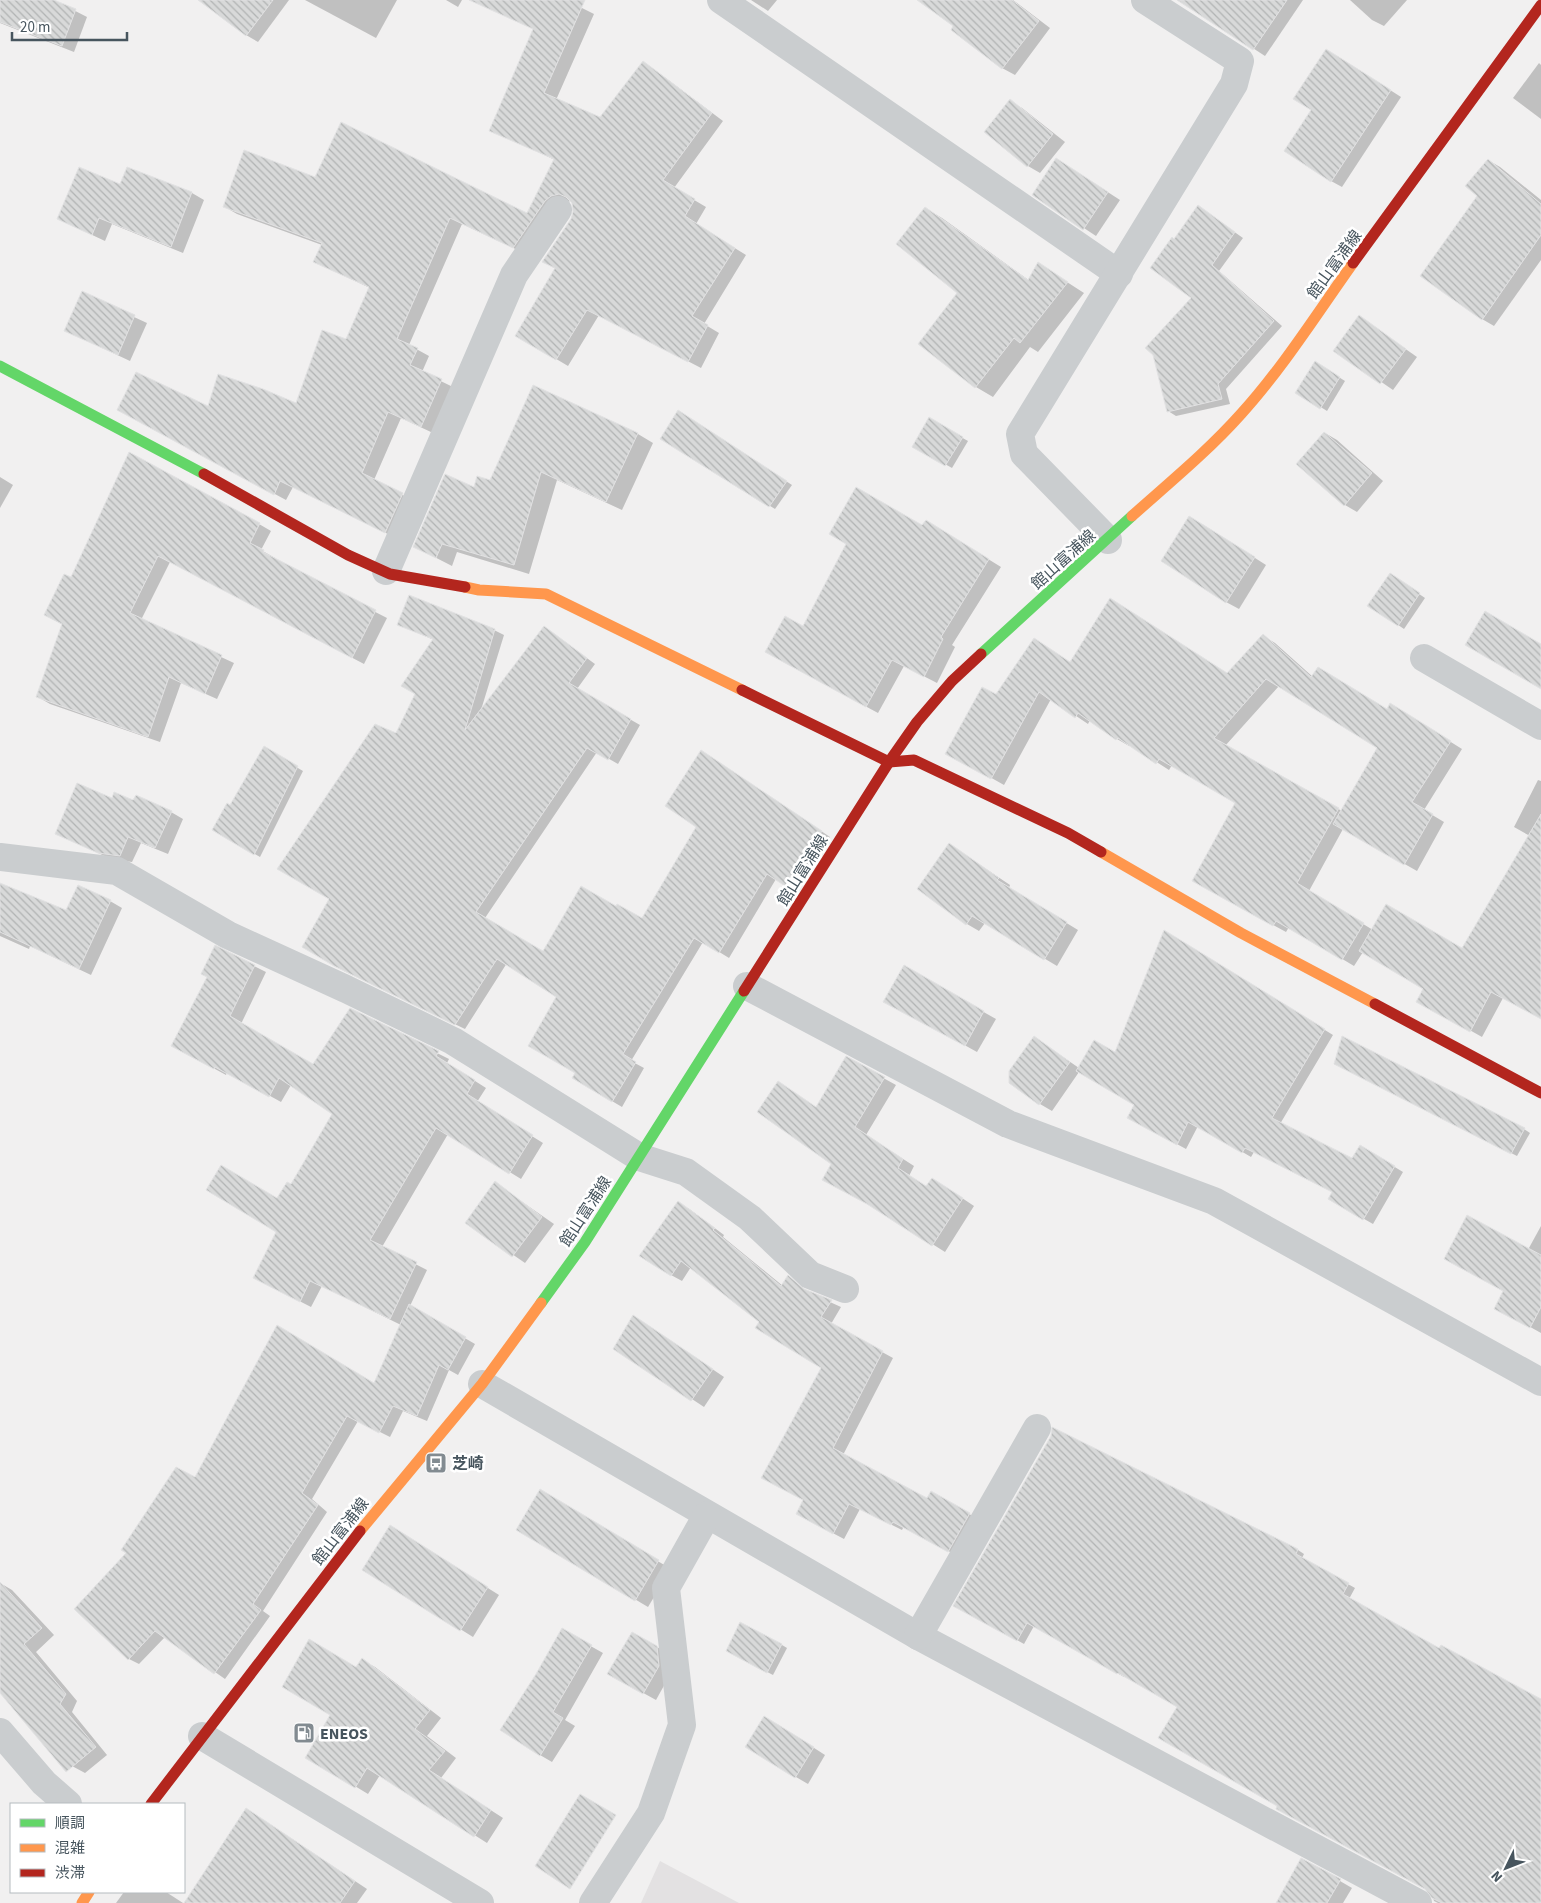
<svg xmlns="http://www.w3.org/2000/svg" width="1541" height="1903" font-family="'Source Sans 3','Noto Sans JP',sans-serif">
<defs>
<pattern id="building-back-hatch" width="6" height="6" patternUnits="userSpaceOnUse" patternTransform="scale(1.25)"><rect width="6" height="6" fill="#d8d9d9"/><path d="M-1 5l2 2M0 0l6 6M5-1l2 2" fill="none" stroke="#b1b3b3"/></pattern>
</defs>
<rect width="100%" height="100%" fill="#f1f0f0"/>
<polygon fill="#e3e1e2" points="660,1861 739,1903 641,1903"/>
<g fill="#0003" fill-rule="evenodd">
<polygon points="0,0 54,0 87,17 74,52 0,23"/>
<polygon points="212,0 289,0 258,42 246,35"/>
<polygon points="305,0 397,0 376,38"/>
<polygon points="446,0 462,0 458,7"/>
<polygon points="510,0 566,0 594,14 556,100 600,119 643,63 655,70 723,121 674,188 706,207 696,224 746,255 704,324 719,333 701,368 599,315 568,366 516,335 556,269 543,262 572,219 575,212 572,201 564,202 526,254 462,224 409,345 429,356 422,372 453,387 433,433 401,418 374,480 414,501 398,539 293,487 286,500 131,417 209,408 297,404 347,340 370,288 327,268 322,245 237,214 225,207 316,178 528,214 555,160 490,130 534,29 503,14"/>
<polygon points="751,0 777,0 768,11"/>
<polygon points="919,0 1013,0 1050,28 1015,75 1002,68 955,26"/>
<polygon points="1179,0 1303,0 1265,56"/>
<polygon points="1350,0 1407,0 1384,26 1372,20"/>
<polygon points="1337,56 1401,97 1342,187 1331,181 1312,110"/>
<polygon points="1539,63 1541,65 1541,119 1513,98"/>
<polygon points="1010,101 1022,108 1065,142 1040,173 1028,166"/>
<polygon points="1488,160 1500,167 1541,200 1541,260 1494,326 1482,319 1479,196"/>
<polygon points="1069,167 1120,200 1096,236 1034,195"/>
<polygon points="121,186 192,193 204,200 183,253 112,224 105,241 58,219"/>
<polygon points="1199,207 1243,238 1219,271 1282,326 1226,389 1230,404 1176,416 1168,411 1193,298 1175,240"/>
<polygon points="925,208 942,218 1030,281 1039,264 1084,293 1038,352 1030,347 993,397 976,387 920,344 959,292"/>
<polygon points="82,293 147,323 130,361 66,331"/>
<polygon points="1360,317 1417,357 1393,390 1335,350"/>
<polygon points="1315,362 1345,381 1327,411 1297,392"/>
<polygon points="534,387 638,434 653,443 622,510 557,480 529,574 457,552 452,566 415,547 475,488 491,481"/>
<polygon points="684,415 792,485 775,509 662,439"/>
<polygon points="929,419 968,441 952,468 913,446"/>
<polygon points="1325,433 1337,440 1383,481 1357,512 1345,505"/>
<polygon points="0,477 13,485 0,508"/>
<polygon points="259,524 271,531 261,550 275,558 274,560 387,618 364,664 170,562 141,620 234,663 217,699 181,683 160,742 50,704 38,697 63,625 45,615 71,579"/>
<polygon points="1202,524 1266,565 1239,609 1226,602"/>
<polygon points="922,527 938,528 1001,567 952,645 955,647 937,683 904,666 878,713 778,659 804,628"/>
<polygon points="1396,578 1425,598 1404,629 1369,605"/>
<polygon points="399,625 494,630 504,635 481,710 544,627 595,664 577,689 640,725 618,764 597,752 485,918 543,953 617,908 642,920 698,826 711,757 830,837 794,890 776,879 729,958 703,942 631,1061 644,1068 622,1107 573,1078 577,1073 558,997 507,963 465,1029 344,971 331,899 397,735 417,694 434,640"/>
<path d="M1263 636 1275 643 1313 677 1387 710 1403 712 1462 749 1424 810 1444 822 1417 871 1343 829 1309 891 1373 930 1462 950 1530 836 1514 827 1538 780 1541 781V1018L1503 998 1482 1037 1418 1001 1425 988 1363 952 1354 966 1289 927 1286 932 1194 881 1236 802 1172 765 1169 770 1130 745 1129 746 1117 739 1090 720 1088 724 1051 699 1004 785 947 753 996 696 1071 663 1228 674ZM1279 686 1379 747 1342 811 1225 746Z"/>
<polygon points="264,748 303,771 260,857 213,830 231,806"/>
<polygon points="112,800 134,802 171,812 183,819 168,854 141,843 132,862 111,859 57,834"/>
<polygon points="949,844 1010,885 1009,888 1078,930 1057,966 985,923 979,931 967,924"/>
<polygon points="0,885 67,912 110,901 122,908 91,975 30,946 29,949 0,936"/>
<polygon points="1173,936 1333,1035 1280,1124 1352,1160 1360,1146 1403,1172 1373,1224 1329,1199 1333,1192 1254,1152 1251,1157 1198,1126 1186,1149 1129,1118 1136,1105 1079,1072 1052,1111 1040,1104 1034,1037 1079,1068 1115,1054"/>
<polygon points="254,966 266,972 241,1024 314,1065 351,1010 449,1059 447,1063 486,1088 477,1102 543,1143 521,1179 448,1134 382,1247 427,1270 410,1306 475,1344 458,1375 449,1370 427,1421 403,1411 390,1437 358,1421 312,1499 327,1512 263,1611 270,1616 225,1679 165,1637 139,1664 129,1659 195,1478 374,1384 401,1325 322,1286 311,1307 266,1284 277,1232 277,1199 291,1186 333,1113 291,1085 281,1102 227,1072 226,1075 184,1052"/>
<polygon points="904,967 996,1019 977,1052 885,1001"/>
<polygon points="847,1058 896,1085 866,1135 914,1166 909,1176 927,1187 944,1186 974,1206 945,1252 872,1206 832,1163 779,1083 817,1108"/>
<polygon points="1341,1066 1524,1129 1530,1133 1517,1156"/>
<polygon points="495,1183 554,1224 525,1263 467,1223"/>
<polygon points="688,1208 724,1235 723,1237 783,1286 788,1277 810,1293 841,1307 831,1324 893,1358 843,1455 927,1499 931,1493 980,1520 959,1557 904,1526 902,1530 860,1509 844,1539 808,1520 805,1500 822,1368 691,1267 682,1281 671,1275"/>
<polygon points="1541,1226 1541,1333 1496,1308"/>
<polygon points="634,1316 724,1377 704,1407 615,1348"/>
<polygon points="1053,1429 1298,1550 1304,1554 1302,1558 1355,1588 1349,1599 1439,1649 1541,1700 1541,1903 1438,1903 1434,1901 1432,1894 1427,1889 1279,1806 1179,1707 1125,1675 1124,1677 1034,1626 1024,1644 955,1606 1052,1436"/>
<polygon points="540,1491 671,1569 648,1607 517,1529"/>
<polygon points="402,1534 499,1595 473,1637 364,1569"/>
<polygon points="0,1583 12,1590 54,1635 36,1652 77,1701 72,1712 107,1755 85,1773 72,1766 0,1689"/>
<polygon points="562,1630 603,1653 565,1720 575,1726 552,1762 540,1755 537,1675"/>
<polygon points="633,1633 669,1654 671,1673 656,1700 609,1674"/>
<polygon points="782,1645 787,1648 773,1675 733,1654"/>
<polygon points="362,1660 375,1667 441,1718 427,1736 456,1758 441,1778 503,1818 487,1843 380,1775 368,1794 307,1757"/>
<polygon points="777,1724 825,1755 808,1784 796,1777"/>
<polygon points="259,1817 367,1889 357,1903 185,1903"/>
<polygon points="1340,1881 1352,1888 1343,1903 1278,1903"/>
<polygon points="124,1892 166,1892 183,1903 116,1903"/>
</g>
<g fill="url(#building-back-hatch)" stroke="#e2e2e3">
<polygon points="0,0 54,0 76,9 62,46 0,22"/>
<polygon points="198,0 273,0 246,36"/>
<polygon points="469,0 585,0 544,93 600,117 643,61 712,113 663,180 695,199 685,216 735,248 692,316 708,325 688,362 587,310 556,360 515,336 555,268 542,262 571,219 573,212 572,203 566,197 559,194 551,196 545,201 513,248 450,218 397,339 418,348 410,365 442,379 421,427 388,412 362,473 403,493 385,533 280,481 274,495 117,410 136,372 208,406 218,374 263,389 296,403 322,330 346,339 369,287 313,262 322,243 223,207 244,150 315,177 341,122 527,213 554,159 489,131 533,29"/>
<polygon points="917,0 1012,0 1039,21 1002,69 951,30 953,26"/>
<polygon points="1177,0 1287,0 1253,50"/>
<polygon points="1326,49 1391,90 1331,182 1284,151 1311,110 1293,99"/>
<polygon points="1010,99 1053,134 1027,167 984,132"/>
<polygon points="1056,158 1108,192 1083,230 1032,195"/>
<polygon points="1488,159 1541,204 1541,235 1482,320 1420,276 1477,196 1465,186"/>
<polygon points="79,167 120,184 127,167 192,192 171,247 99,218 92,235 57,219"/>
<polygon points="1198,205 1235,232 1212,265 1274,321 1218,384 1222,399 1167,412 1153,355 1145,348 1191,298 1150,268 1172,237 1174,239"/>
<polygon points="925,207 1028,280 1038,262 1068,282 1020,343 1014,338 975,388 918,344 957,293 896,244"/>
<polygon points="82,291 135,315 118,355 64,331"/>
<polygon points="1359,315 1406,349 1380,384 1333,351"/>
<polygon points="1315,361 1340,377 1320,409 1295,393"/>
<polygon points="533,385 638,433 606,502 541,472 514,565 442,544 436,558 413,547 445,474 474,487 477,476 490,480"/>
<polygon points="678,410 787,481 769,507 660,439"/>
<polygon points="929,417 963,437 945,466 912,447"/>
<polygon points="1324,432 1372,473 1344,506 1296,464"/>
<polygon points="129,452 260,523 250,543 264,550 263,552 376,610 352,658 158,556 130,613 222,655 205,694 169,677 148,737 36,697 62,624 44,615 64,574 71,577"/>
<polygon points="856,487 922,525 926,520 989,559 941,637 943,639 924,677 892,660 866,707 765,652 785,616 803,626 846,544 829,534"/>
<polygon points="1189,516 1255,557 1226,603 1161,561"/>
<polygon points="1390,573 1420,593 1398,626 1367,606"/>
<polygon points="409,595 495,629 465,730 544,626 587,658 569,683 631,719 608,760 587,748 476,912 543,951 581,886 616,906 617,904 642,918 696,827 665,806 701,750 822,831 785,886 767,874 719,953 694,938 623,1054 636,1062 612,1102 572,1078 575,1073 528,1046 556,997 497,959 455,1025 334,966 302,947 329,899 277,869 375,724 396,733 415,694 401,686 433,639 397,625"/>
<polygon points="1110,598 1227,673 1263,634 1311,677 1318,667 1387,709 1390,703 1451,741 1412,802 1433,814 1404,865 1333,824 1377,748 1266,679 1214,738 1339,808 1297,883 1364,923 1342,960 1276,921 1273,926 1192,881 1235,803 1159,759 1156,764 1118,738 1116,740 1078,713 1075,718 1039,692 991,779 945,754 982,687 996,694 1034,638 1070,662"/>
<polygon points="1485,611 1541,644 1541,689 1465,645"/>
<polygon points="264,746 298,766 254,855 212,830 227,803 230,805"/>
<polygon points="77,783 112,798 114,792 133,800 136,795 172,811 155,848 128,837 120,856 98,853 55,834"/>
<polygon points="1541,814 1541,1019 1491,992 1470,1032 1416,1002 1423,989 1359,951 1386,904 1462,948"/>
<polygon points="949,843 999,878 997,880 1067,922 1044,960 972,916 966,925 917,889"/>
<polygon points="0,883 66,910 78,885 111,900 79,969 0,932"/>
<polygon points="1164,930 1325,1029 1272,1118 1352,1158 1360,1145 1395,1166 1363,1220 1328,1199 1332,1192 1245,1148 1242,1153 1188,1122 1177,1145 1127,1118 1134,1105 1076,1071 1094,1040 1115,1052"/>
<polygon points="215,945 255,965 230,1016 313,1064 350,1008 439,1051 436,1056 475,1080 467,1094 533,1135 509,1174 436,1128 370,1240 417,1262 390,1319 310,1281 300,1302 253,1278 276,1232 206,1190 221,1165 277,1198 287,1182 291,1184 332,1114 279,1078 269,1097 215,1067 214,1069 171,1046 207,977 201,974"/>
<polygon points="904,965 984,1011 965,1046 883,1002"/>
<polygon points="1034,1036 1070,1062 1039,1105 1009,1083 1009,1071"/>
<polygon points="1342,1036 1525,1128 1511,1154 1334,1064"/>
<polygon points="846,1056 885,1077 855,1127 903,1159 898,1168 926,1186 932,1178 963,1198 932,1246 867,1204 822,1180 831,1164 757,1112 778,1081 816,1107"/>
<polygon points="495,1181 542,1217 512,1257 465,1223"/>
<polygon points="678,1201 715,1228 713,1230 781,1286 788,1275 804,1289 832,1300 821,1317 883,1351 833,1448 927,1498 931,1491 970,1513 948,1552 893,1522 891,1525 849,1504 833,1534 796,1514 803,1500 761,1478 821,1368 755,1328 759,1322 681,1261 671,1276 639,1256"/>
<polygon points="1467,1215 1541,1255 1541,1307 1530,1328 1494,1309 1503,1291 1444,1259"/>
<polygon points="409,1304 466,1337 448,1370 439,1365 417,1416 393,1406 379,1433 347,1416 302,1493 318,1505 253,1604 261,1610 214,1674 155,1631 128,1660 74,1609 126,1553 121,1550 176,1467 195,1477 277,1325 374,1383"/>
<polygon points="633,1315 713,1369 691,1401 613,1349"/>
<polygon points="1052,1427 1298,1549 1296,1554 1349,1583 1343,1594 1439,1648 1441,1645 1541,1699 1541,1903 1442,1903 1432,1898 1425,1889 1276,1809 1277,1806 1158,1738 1177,1707 1118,1673 1117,1674 1027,1623 1017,1641 953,1606 1051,1436"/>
<polygon points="540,1489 659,1560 635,1601 516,1530"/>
<polygon points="390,1525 488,1587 460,1631 362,1570"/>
<polygon points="0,1582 42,1628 24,1644 66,1694 60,1704 96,1747 66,1772 0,1693"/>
<polygon points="740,1622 782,1644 767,1673 726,1651"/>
<polygon points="562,1628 592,1645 553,1712 563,1718 540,1756 500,1730 536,1674"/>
<polygon points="632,1632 657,1646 659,1666 643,1694 607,1674"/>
<polygon points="309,1639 356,1667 362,1658 430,1710 415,1729 445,1751 429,1770 491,1810 474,1837 367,1768 355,1788 305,1758 330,1715 282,1687"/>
<polygon points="764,1716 814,1747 795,1778 745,1747"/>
<polygon points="580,1794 616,1815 570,1889 535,1866"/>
<polygon points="246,1808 355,1881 340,1903 184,1903"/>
<polygon points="1301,1858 1341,1879 1327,1903 1276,1903"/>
</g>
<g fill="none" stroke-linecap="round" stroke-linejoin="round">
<g stroke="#cacdcf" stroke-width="28">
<polyline points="721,0 1119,274"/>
<polyline points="1108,540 1024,454 1020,434 1234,84 1240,61 1145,0"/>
<polyline points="386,571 514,275 558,210"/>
<polyline points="1424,658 1541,726"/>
<polyline points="0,857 117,871 228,935 346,989 453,1041 639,1157 686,1172 750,1218 810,1275 845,1289"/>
<polyline points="747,986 1008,1124 1214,1201 1541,1382"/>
<polyline points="482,1384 918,1636 1418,1903"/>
<polyline points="918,1636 1037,1428"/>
<polyline points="0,1732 44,1783 68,1804"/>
<polyline points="202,1736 480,1903"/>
<polyline points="593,1903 651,1813 682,1725 666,1588 707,1515"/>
</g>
<g stroke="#63d668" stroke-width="11">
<polyline points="0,366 204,474"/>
<polyline points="981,654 1132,516"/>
<polyline points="541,1303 585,1242 744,991"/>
</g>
<g stroke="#ff974d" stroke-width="11">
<path d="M1132 516C1169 483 1208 451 1241 414 1282 369 1318 312 1353 263"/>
<polyline points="465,587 479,590 546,594 742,690"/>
<polyline points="1101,852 1241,933 1375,1004"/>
<polyline points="360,1531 482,1384 541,1303"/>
<polyline points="82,1903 89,1892"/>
</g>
<g stroke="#b3261e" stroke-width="11">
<polyline points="1353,263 1541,5"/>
<polyline points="204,474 348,555 390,574 465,587"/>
<polyline points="742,690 889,762 914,760 1068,833 1101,852"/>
<polyline points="744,991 889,762 917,722 952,681 981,654"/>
<polyline points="1375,1004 1541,1093"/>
<polyline points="151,1804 360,1531"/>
</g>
</g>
<defs>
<g id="bus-square" transform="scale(1.125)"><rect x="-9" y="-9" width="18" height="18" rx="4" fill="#828b91" stroke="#fff"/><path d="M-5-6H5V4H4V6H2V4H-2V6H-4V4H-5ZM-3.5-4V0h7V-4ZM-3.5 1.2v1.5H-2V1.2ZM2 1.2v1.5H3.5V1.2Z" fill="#fff"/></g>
<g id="fuel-square" transform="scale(1.125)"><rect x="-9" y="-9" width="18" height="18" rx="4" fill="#828b91" stroke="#fff"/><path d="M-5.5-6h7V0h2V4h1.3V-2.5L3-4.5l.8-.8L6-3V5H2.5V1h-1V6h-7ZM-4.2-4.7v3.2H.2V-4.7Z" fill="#fff"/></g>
</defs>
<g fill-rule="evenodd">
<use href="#bus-square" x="436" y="1463"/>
<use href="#fuel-square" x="304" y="1733"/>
</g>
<g text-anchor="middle" stroke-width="5" stroke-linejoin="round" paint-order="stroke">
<g font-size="16" fill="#47555e" stroke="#fff">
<text transform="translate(1334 264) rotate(-54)" y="6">館山富浦線</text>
<text transform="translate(1063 559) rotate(-42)" y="6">館山富浦線</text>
<text transform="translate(802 870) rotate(-58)" y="6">館山富浦線</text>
<text transform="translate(585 1211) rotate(-57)" y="6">館山富浦線</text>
<text transform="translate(340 1531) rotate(-52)" y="6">館山富浦線</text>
</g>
<g font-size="16" font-weight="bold" fill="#47555e" stroke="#fff" text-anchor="start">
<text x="452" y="1469">芝崎</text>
<text x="320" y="1739">ENEOS</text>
</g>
</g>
<rect x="10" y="1803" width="175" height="90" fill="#ffffff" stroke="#b5bbbf"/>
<rect x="20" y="1819" width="25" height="8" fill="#63d668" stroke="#b5bbbf"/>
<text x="55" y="1828" font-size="15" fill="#47555e">順調</text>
<rect x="20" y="1844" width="25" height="8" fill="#ff974d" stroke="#b5bbbf"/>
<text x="55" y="1853" font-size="15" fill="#47555e">混雑</text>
<rect x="20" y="1869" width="25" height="8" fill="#b3261e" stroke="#b5bbbf"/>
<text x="55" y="1878" font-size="15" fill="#47555e">渋滞</text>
<g transform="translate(1506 1868) rotate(227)" stroke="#ffffff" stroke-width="4" paint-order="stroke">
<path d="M0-4L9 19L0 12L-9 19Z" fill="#47555e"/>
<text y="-8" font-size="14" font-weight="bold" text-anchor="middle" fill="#47555e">N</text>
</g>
<path d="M12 32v8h115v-8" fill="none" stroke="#47555e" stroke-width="2.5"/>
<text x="20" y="32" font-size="15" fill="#47555e" stroke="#ffffff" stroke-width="4" paint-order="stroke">20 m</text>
</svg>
